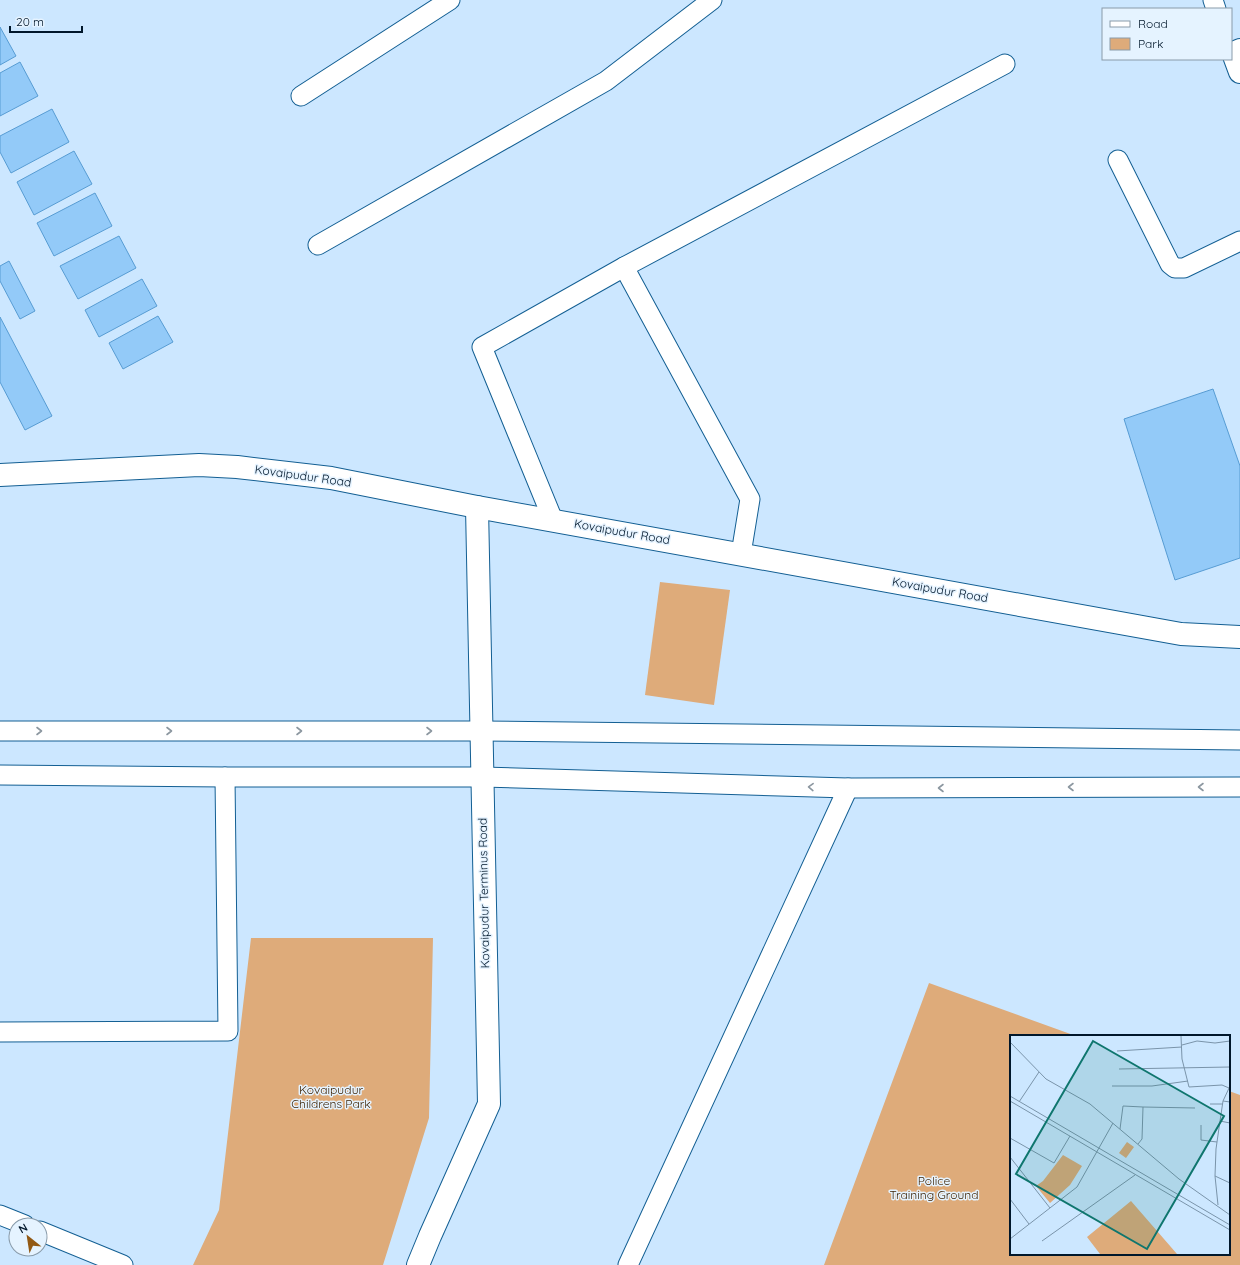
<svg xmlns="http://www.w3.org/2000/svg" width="1240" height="1265" font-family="Quicksand,sans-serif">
<rect width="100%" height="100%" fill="#cce7ff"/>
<g fill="#deab7a">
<polygon points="660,582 730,590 714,705 645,695"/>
<polygon points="251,938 433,938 429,1118 383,1265 193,1265 219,1210"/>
<polygon points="929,983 1076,1036 1011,1036 1011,1254 1229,1254 1229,1091 1240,1095 1240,1265 824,1265"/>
</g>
<g fill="#93caf8" stroke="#579cd3">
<polygon points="0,27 16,56 0,65"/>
<polygon points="20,62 38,96 0,116 0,73"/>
<polygon points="52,109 69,142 11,173 0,152 0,136"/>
<polygon points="74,151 92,184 34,215 17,182"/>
<polygon points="95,193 112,226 54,256 37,223"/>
<polygon points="119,236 136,268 78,299 60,266"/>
<polygon points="9,261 35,311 20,319 0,281 0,266"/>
<polygon points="142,279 157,306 99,337 85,310"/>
<polygon points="158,316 173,342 123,369 109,343"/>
<polygon points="0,317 52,416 25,430 0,382"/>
<polygon points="1213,389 1240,466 1240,558 1175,580 1124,419"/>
</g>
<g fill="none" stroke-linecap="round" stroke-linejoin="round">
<g stroke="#135f93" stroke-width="21">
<g id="street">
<polyline points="1213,0 1216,9"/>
<polyline points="301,96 450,0"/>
<polyline points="1118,160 1170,264 1175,268 1184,268 1240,241"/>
<polyline points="318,245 606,81 712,0"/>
<polyline points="553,520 482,347 624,267"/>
<polyline points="741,554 750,499 624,267 1005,64"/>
<polyline points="0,731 481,731 1240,740"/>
<polyline points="0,775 225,777 482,777 848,788 1240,787"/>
<polyline points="0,1032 228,1031 225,777"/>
<polyline points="0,1215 25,1225"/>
<polyline points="40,1231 123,1265"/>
<polyline points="628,1265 848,788"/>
</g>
</g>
<g stroke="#135f93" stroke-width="24">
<g id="secondary">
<polyline points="1240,50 1233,53 1240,72"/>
<polyline points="0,475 199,465 237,467 331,478 477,507 1181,634 1240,637"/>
<polyline points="418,1265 430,1236 489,1104 477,507"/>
</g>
</g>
<use href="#street" stroke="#fff" stroke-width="19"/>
<use href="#secondary" stroke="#fff" stroke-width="22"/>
</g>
<defs><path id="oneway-chevron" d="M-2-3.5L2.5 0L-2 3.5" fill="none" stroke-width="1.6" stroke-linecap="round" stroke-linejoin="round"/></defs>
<g stroke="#8c97a0">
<use href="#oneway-chevron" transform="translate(39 731)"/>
<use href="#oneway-chevron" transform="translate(169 731)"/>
<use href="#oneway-chevron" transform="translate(299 731)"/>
<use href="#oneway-chevron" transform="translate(429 731)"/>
<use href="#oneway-chevron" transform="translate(811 787) rotate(-178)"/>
<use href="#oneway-chevron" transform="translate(1071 787) rotate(180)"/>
<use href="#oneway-chevron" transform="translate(1201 787) rotate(180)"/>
<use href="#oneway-chevron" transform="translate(941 788) rotate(180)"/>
</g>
<g text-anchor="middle" stroke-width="3" stroke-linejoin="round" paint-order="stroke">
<g font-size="12" fill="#00172b" stroke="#e5f3ff">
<text transform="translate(303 476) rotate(8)" y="4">Kovaipudur Road</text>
<text transform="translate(622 532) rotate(10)" y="4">Kovaipudur Road</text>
<text transform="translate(940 590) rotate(10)" y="4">Kovaipudur Road</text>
<text transform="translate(484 893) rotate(-91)" y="4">Kovaipudur Terminus Road</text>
</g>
<g font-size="12" fill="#3e2406" stroke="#e5f3ff">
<text x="331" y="1094">Kovaipudur<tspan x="331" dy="14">Childrens Park</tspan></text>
<text x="934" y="1185">Police<tspan x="934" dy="14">Training Ground</tspan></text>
</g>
</g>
<g transform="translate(1010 1035)">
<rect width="220" height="220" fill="#cce7ff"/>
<path d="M117 107 124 112 116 123 109 118ZM53 120 72 131 60 150 40 168 26 151 33 146ZM121 166 167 219H90L77 202Z" fill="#deab7a"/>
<path fill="none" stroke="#7a94aa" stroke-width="1" d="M171 1 172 24 179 52 212 50 219 53M0 7 36 44 80 69 169 144 220 180M172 10 187 6 205 8 220 6M107 16 172 12M109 34 220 32M102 51H142L178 46M0 61 220 190M0 66 220 195M213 66 220 51M9 67 29 37M200 69H213M210 86 213 66 220 67M191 90V105L207 107M110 94 113 71 133 72M0 103 44 128 60 101M128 109 132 104 133 72 185 73M0 122 40 173M205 141 220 148M0 164 19 189M208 170 205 141 206 114 210 86 220 88M0 204 67 152 103 88M32 206 125 140"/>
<path fill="#0f766e" fill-opacity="0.15" stroke="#0f766e" stroke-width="2" d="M83 6 214 81 137 214 6 139Z"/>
<rect width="220" height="220" fill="none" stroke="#00172b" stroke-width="2"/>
</g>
<rect x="1102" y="8" width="130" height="52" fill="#e5f3ff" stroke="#899baa"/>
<rect x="1110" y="21" width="20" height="6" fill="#ffffff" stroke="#899baa"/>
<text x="1138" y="28" font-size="12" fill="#00172b">Road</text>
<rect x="1110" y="38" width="20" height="12" fill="#deab7a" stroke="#899baa"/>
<text x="1138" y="48" font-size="12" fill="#00172b">Park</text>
<g transform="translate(28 1237) rotate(330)"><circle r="19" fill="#e5f3ff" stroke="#899baa"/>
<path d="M0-3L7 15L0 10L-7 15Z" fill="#925914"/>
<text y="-6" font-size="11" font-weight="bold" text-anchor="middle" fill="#00172b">N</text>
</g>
<path d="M10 26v6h72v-6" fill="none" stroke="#00172b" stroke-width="2"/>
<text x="16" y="26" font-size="12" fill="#00172b" stroke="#e5f3ff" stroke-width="3" paint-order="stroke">20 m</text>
</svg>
